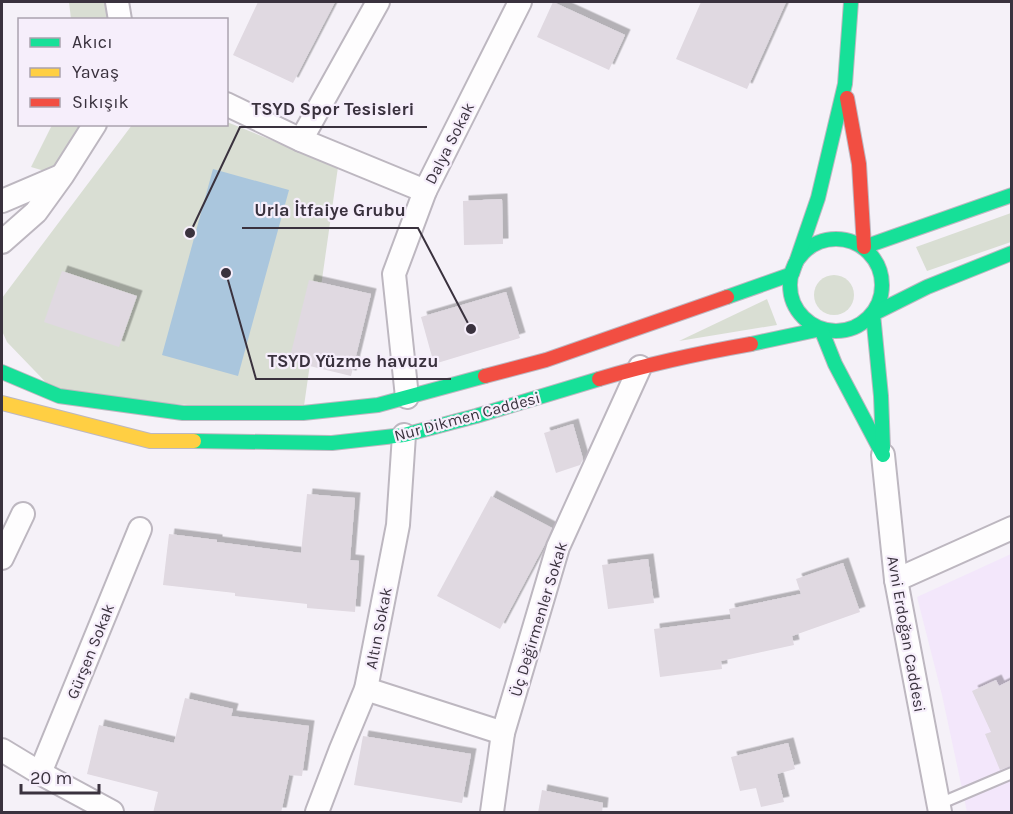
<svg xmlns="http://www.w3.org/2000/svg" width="1013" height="814" font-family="Karla,sans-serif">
<defs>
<filter id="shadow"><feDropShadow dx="5.5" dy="-5.5" stdDeviation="0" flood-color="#0004"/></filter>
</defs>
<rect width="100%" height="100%" fill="#f5f1f8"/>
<polygon fill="#f3e7fb" points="1011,554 1011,812 967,812 942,695 917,597"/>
<g fill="#d9ded3">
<polygon points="69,2 108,2 114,19 71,19"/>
<polygon points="227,122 338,167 303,413 59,396 7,342 2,331 2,298 132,125 226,124"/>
<polygon points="52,125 90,125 62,176 31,167"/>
<polygon points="1011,213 1011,242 927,271 916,247"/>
<circle cx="834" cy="295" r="20"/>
<polygon points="767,299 777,325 679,341"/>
</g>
<polygon fill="#aac6dd" points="213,169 289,190 238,376 162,355"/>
<g fill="#e0d9e1" filter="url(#shadow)">
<polygon points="258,2 335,2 293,83 233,55"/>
<polygon points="553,2 625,35 609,70 537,37"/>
<polygon points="701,2 786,2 747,89 676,59"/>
<polygon points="502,199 503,244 464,245 463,201"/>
<polygon points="62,271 137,296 119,347 44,322"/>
<polygon points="309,280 371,294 351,376 289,361"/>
<polygon points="506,292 520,338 434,364 421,317"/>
<polygon points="573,424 583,459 580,465 556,473 544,433"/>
<polygon points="307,494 355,498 350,560 359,561 355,612 307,608 307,604 235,596 235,593 163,585 169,534 217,540 217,542 301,553"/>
<polygon points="491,496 552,528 545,544 500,629 437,596"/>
<polygon points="648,559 654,603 608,609 602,565"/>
<polygon points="843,563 860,612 792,636 794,645 721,661 722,669 660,677 654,629 731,619 729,609 801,594 796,579"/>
<polygon points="996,680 999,686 1011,680 1011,766 1000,770 985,734 991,732 972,691"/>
<polygon points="185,698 233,709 231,716 309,726 302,776 289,775 281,813 153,813 158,792 87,774 99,725 174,743"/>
<polygon points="363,736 471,754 462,803 354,785"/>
<polygon points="788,743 795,769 777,774 784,802 761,807 756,788 740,791 731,757"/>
<polygon points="542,790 603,803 602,813 538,813"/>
</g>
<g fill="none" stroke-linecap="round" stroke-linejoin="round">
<g stroke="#bdb7c0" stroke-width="14">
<polyline id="lane" points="939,804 1012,773"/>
</g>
<g stroke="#bdb7c0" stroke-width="26">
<g id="street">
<polyline points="117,2 120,20"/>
<polyline points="226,104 301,140 425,191"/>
<polyline points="301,140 378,2"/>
<polyline points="2,201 61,176"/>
<polyline points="2,242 36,212 62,176 95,124"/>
<polyline points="407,397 394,274 425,191 520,2"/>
<polyline points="883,455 896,580 940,812"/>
<polyline points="2,558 23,514"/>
<polyline points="896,580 1012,528"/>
<polyline points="366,689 503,733"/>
<polyline points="2,750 40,773 112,812"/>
<polyline points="40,773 140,529"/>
<polyline points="317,812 341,749 366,689 398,525 404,435"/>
<polyline points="492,812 503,733 558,547 640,367"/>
</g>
</g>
<g stroke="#bdb7c0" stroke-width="16">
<g id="fast">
<circle cx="836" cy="285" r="46"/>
<polyline points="864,247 1012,195"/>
<polyline points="727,297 792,274 818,198 845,84 851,2"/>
<polyline points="751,344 821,329 835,364 883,455"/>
<polyline points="2,372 59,396 183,413 303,413 378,405 485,376"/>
<polyline points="194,441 332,443 404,435 476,416 599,379"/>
<polyline points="883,448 881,396 873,314 927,287 1012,253"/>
</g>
</g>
<g stroke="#bdb7c0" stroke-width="16">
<polyline id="slow" points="2,403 150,441 194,441"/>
</g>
<g stroke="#bdb7c0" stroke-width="16">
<g id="jam">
<polyline points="847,98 859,164 864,247"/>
<polyline points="485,376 546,360 727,297"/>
<path d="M599 379C649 364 700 353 751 344"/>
</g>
</g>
<use href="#lane" stroke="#fefdfe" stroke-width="10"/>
<use href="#street" stroke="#fefdfe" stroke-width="22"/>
<use href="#fast" stroke="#16e098" stroke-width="14"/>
<use href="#slow" stroke="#ffcf43" stroke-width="14"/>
<use href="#jam" stroke="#f24e42" stroke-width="14"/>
</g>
<g text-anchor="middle" stroke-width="4.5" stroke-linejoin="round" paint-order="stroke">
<g font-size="16" fill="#3a323e" stroke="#f6eefb">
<text transform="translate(449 143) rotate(-63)" y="6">Dalya Sokak</text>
<text transform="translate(467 416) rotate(-15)" y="6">Nur Dikmen Caddesi</text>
<text transform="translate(538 619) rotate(-73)" y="6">Üç Değirmenler Sokak</text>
<text transform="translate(378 628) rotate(-79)" y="6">Altın Sokak</text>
<text transform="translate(907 634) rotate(80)" y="6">Avni Erdoğan Caddesi</text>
<text transform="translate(90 651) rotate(-68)" y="6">Gürşen Sokak</text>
</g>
</g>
<path fill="none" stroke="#3a323e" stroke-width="2" d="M190 233L240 127H427M471 329L418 228H242M226 273L256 379H451"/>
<g fill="#3a323e" stroke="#f6eefb" stroke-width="2">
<circle cx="190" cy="233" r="6"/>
<circle cx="471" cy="329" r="6"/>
<circle cx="226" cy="273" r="6"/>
</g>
<g font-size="18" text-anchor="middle" font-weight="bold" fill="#3a323e" stroke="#f6eefb" stroke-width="4.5" stroke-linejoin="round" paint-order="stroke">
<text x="333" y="115">TSYD Spor Tesisleri</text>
<text x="330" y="216">Urla İtfaiye Grubu</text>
<text x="353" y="367">TSYD Yüzme havuzu</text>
</g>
<rect width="1013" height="814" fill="none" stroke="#3a323e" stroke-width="6"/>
<rect x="18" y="18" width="210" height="108" fill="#f6eefb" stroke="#aba3af" stroke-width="1.5"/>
<rect x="30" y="38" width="30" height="9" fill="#16e098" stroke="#aba3af" stroke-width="1.5"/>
<text x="72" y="48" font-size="18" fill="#3a323e">Akıcı</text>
<rect x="30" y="68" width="30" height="9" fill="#ffcf43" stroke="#aba3af" stroke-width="1.5"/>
<text x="72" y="78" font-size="18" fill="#3a323e">Yavaş</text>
<rect x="30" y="98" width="30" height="9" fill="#f24e42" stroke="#aba3af" stroke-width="1.5"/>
<text x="72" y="108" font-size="18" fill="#3a323e">Sıkışık</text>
<path d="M21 784v9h78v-9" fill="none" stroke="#3a323e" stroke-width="3"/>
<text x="30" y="784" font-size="18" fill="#3a323e" stroke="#f6eefb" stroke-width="4.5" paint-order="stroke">20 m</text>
</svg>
